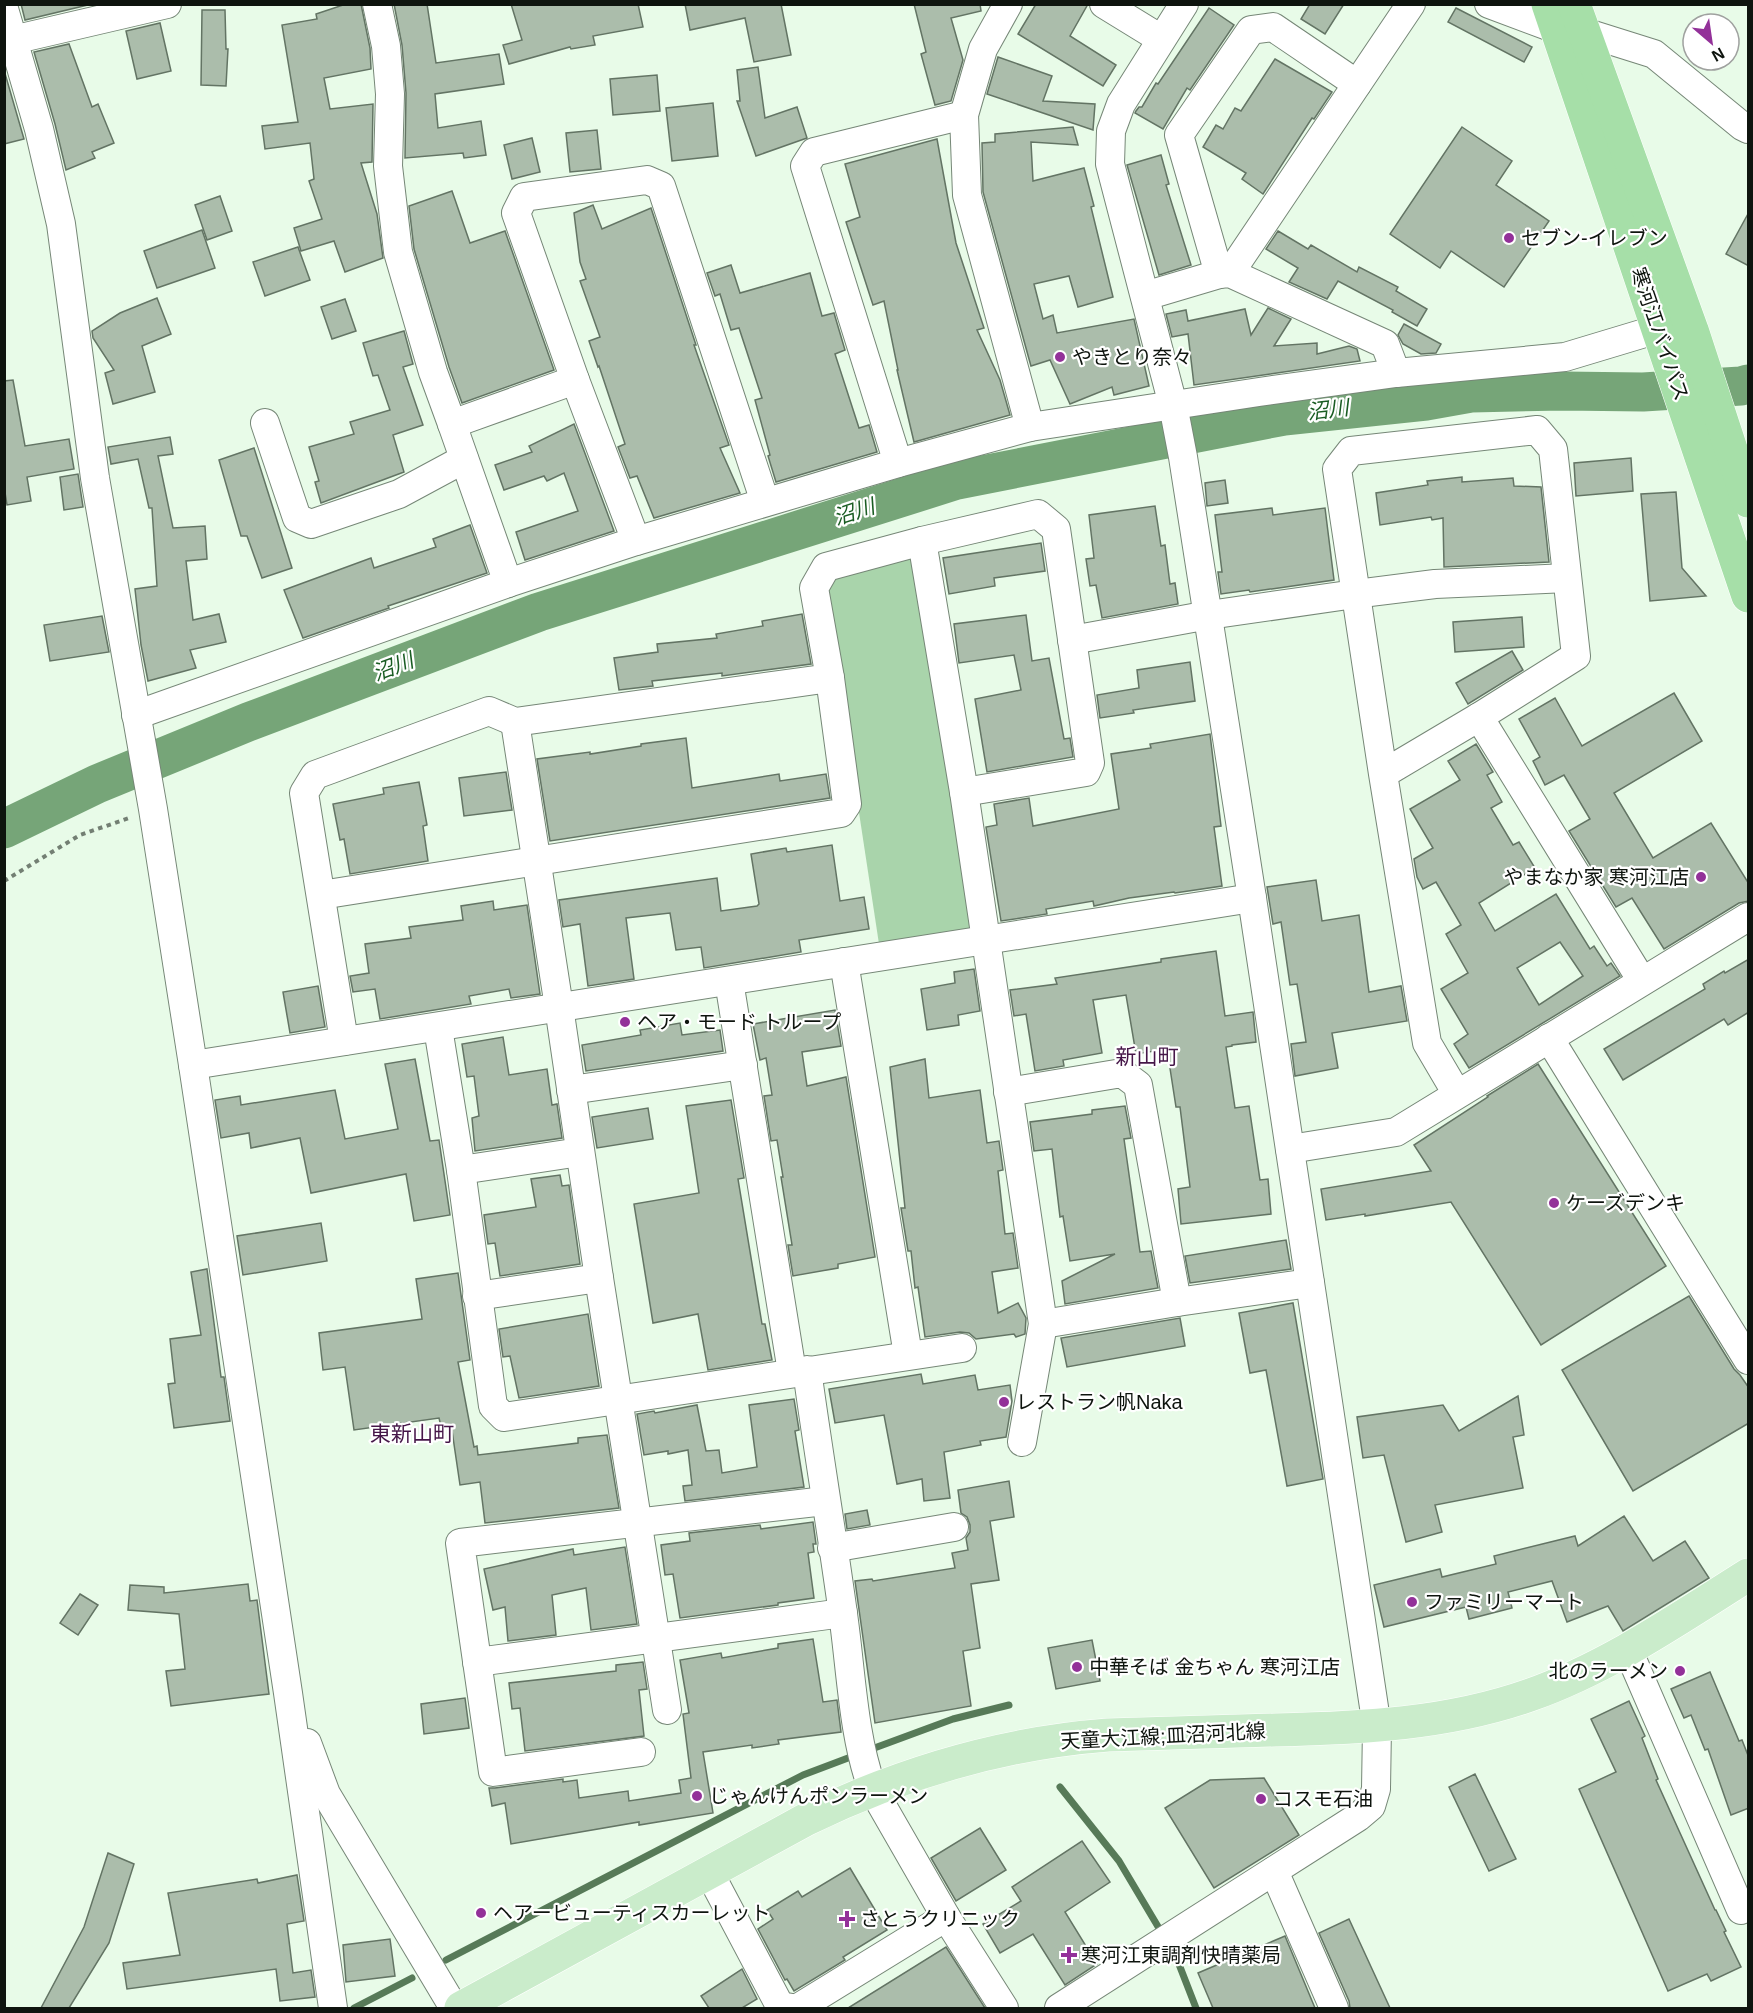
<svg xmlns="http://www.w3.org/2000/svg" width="1753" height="2013" font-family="Helvetica,'Noto Sans JP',sans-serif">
<rect width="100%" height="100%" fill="#e8fbe8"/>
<polygon fill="#a9d4ab" points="915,555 975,929 879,944 825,589 834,573"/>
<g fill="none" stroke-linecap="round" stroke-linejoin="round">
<g stroke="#577a58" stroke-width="7">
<polyline points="869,1750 953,1719 1009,1705"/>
<polyline points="1060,1787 1119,1861 1163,1935"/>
<polyline points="1169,1945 1175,1954 1196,2008"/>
<polyline points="446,1960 803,1775 856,1755"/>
<polyline points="354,2008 412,1978"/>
</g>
<polyline stroke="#76a578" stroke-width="39" points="4,829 97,784 248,722 539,612 957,480 1284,416 1426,401 1471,393 1563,391 1643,392 1741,386 1748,384"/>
</g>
<g fill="#abbdab" stroke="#637464" stroke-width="1.5" fill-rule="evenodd">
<polygon points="21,4 92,4 25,20"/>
<polygon points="346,4 361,4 370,48 371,69 324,78 330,109 373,104 372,162 361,163 377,214 383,258 345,272 334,241 301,251 294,228 322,219 309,181 314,179 310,143 265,149 262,126 298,122 282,25 317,19 316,14"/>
<polygon points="394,4 427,4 436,63 499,54 504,84 435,94 438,128 481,121 486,155 464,158 463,153 405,158 406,93 402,45"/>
<polygon points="511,4 638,4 643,27 593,36 595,45 571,49 570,47 509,64 503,45 522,40"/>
<polygon points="685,4 781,4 791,55 754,62 745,18 690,30"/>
<polygon points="914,4 980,4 981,11 951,18 963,60 951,101 935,105 921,54 926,52"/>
<polygon points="1036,4 1088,4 1070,36 1116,65 1103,86 1018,34"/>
<polygon points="1310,4 1344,4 1325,34 1301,19"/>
<polygon points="1209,8 1234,25 1190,90 1187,88 1163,129 1135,113 1136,111 1139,107 1142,107 1156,83 1158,84"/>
<polygon points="1456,8 1532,47 1524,62 1448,22"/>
<polygon points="202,10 225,10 226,49 228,49 226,86 201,85"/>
<polygon points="160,23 171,71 137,79 126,31"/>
<polygon points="69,44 92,107 98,104 114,143 92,152 95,158 66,170 55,124 34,52"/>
<polygon points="998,57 1052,76 1043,101 1095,104 1093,130 987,94"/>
<polygon points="1275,59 1332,92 1314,119 1312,118 1263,194 1242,179 1246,173 1203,147 1216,125 1223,129 1235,108 1241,111"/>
<polygon points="758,67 765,118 797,107 807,138 756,156 737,101 740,101 737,70"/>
<polygon points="4,70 24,139 4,144"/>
<polygon points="657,75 660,111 613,115 610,79"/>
<polygon points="713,103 718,156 672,161 666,108"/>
<polygon points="1073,127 1078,145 1031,142 1033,181 1084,168 1094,206 1091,207 1113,297 1078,307 1069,276 1034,284 1043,319 1053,315 1057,333 1134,319 1149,386 1114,395 1112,387 1070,404 1050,360 1031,366 1029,359 983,192 982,143 995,142 995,134"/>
<polygon points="1462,127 1512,161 1496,185 1549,221 1504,287 1451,251 1440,268 1390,234"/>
<polygon points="597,130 601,169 570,172 566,133"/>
<polygon points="532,138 540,172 512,179 504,145"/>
<polygon points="937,139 956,243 984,328 977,330 1000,380 1010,415 914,442 897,370 898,370 884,301 873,305 846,222 860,217 845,164"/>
<polygon points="1161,155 1169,184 1166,185 1191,265 1159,275 1127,165"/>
<polygon points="452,191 470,243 505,231 554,370 462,403 449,367 414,249 409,206"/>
<polygon points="220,196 232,231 207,240 195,205"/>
<polygon points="593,205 602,229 651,208 696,345 694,345 729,445 720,448 740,493 654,518 637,476 630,478 618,447 625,444 599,366 598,367 589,341 600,337 580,281 586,279 580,262 574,213"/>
<polygon points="1749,212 1749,266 1726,254"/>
<polygon points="202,230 215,268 157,288 144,251"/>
<polygon points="1278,231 1308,249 1311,245 1357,272 1359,267 1398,287 1396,291 1427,309 1417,326 1392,312 1393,310 1338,281 1327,299 1289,282 1298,268 1266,249"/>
<polygon points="298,247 310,280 265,296 253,262"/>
<polygon points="731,265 740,293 810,273 822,316 834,313 845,350 835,354 859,428 869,425 877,452 776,482 768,456 770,455 755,400 762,398 739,328 731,330 720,294 715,296 707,273"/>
<polygon points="157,298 171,334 142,346 155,392 113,404 105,373 114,370 93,338 92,331 120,313"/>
<polygon points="345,299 356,331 332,339 321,307"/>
<polygon points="1268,308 1291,319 1274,346 1317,343 1317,354 1349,346 1357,349 1360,361 1194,385 1188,334 1172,337 1166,314 1186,310 1188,321 1245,309 1251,335"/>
<polygon points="1404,324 1441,344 1436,353 1421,354 1403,344 1398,335"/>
<polygon points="404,331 413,364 403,367 423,425 393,435 404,472 321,503 315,482 319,481 309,447 354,434 350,422 390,410 378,375 373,376 363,343"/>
<polygon points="13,380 25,446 69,439 74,469 27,477 31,501 7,505 4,486 4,381"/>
<polygon points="574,424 614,531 525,560 516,532 578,511 564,473 547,481 544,476 504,490 495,465 532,452 529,446"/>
<polygon points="170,437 173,454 158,456 173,528 205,526 207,559 186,561 193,620 219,614 226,642 190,650 196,668 148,681 141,645 135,589 157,586 152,508 149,508 138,459 111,464 108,447"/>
<polygon points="254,448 292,568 262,578 247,536 241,536 219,460"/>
<polygon points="1631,458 1633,491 1576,496 1574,463"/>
<polygon points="78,474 83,507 64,510 60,477"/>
<polygon points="1462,477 1462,482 1513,478 1514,486 1541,487 1549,562 1444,567 1443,518 1432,520 1431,517 1380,525 1376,493 1428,485 1427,481"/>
<polygon points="1225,480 1228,503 1207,506 1205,483"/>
<polygon points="1676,492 1682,568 1706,596 1650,601 1641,494"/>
<polygon points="1155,506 1161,546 1165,545 1170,584 1175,583 1178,604 1102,618 1096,585 1090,586 1086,559 1094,558 1089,515"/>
<polygon points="1272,508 1273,515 1325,508 1334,580 1250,592 1249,590 1221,594 1218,572 1222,572 1215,515"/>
<polygon points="470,525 487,573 388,606 389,608 303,638 284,590 371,558 374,568 436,547 433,539"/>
<polygon points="1041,543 1045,571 994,578 995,586 949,594 943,558"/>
<polygon points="802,614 811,664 722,676 722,673 652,681 653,686 619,690 614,658 658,652 657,644 717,638 716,634 763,626 762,621"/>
<polygon points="1026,615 1032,661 1049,658 1064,739 1070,738 1073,757 987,772 975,699 1021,690 1014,655 959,663 954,624"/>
<polygon points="102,616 109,652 50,661 44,625"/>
<polygon points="1522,617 1524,647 1455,652 1453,622"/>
<polygon points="1512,651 1523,670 1468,704 1456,683"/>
<polygon points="1190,662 1195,701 1133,710 1134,713 1100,718 1097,695 1139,688 1137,670"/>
<polygon points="1674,693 1702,741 1614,793 1653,858 1711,823 1749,884 1749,901 1739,903 1664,949 1632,898 1616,907 1569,831 1590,819 1564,775 1545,785 1533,761 1540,757 1519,719 1555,698 1582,746"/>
<polygon points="1210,734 1221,826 1214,827 1222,886 1175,893 1174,892 1129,898 1094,906 1093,901 1046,909 1047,914 1001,921 986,827 997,825 994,804 1029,798 1033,826 1119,809 1111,754 1151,748 1150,744"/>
<polygon points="686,738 692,788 779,774 780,781 826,774 830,798 550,841 537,759 590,752 590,754 641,746 641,744"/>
<path d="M1476 744 1493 772 1487 775 1502 802 1491 808 1513 845 1519 842 1535 868 1479 903 1495 931 1556 894 1590 949 1594 946 1607 966 1611 963 1620 976 1469 1068 1454 1044 1468 1034 1441 989 1468 973 1446 934 1461 925 1436 882 1423 889 1417 877 1414 859 1433 848 1410 809 1460 780 1448 761ZM1560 942 1583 976 1539 1005 1517 968Z"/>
<polygon points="506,772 512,810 464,816 459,778"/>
<polygon points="419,782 427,825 423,826 428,861 350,874 344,839 340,840 333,804 384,794 383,788"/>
<polygon points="832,845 840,901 864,897 869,929 799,940 801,952 704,968 701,947 676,950 670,913 626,918 634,979 588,986 580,924 563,927 559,900 717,878 721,911 757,906 759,904 751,854 786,848 787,852"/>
<polygon points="1316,880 1322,921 1359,915 1369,992 1401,986 1407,1021 1332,1033 1338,1068 1295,1076 1291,1044 1306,1042 1297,984 1290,985 1281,922 1273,924 1267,887"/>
<polygon points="493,901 494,910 527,905 540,994 511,998 509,989 469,996 471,1004 380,1019 375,989 353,992 350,976 369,973 365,944 411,938 409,927 463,920 461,906"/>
<polygon points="1216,951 1225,1016 1253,1012 1256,1042 1232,1045 1232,1046 1226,1047 1235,1108 1249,1106 1260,1180 1268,1179 1271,1214 1181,1224 1178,1189 1190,1187 1180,1107 1176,1107 1167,1049 1136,1054 1126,995 1093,1000 1102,1053 1063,1060 1064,1066 1035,1071 1026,1014 1014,1016 1010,990 1057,984 1055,978 1161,962 1161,959"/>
<polygon points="1749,959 1749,1012 1728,1025 1724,1019 1623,1080 1604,1049 1705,989 1703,984 1724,971 1725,973"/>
<polygon points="974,969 980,1011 958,1015 959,1025 927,1030 921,989 955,983 954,972"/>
<polygon points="318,986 325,1027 290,1033 283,992"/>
<polygon points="835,1010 841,1046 802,1052 807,1086 846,1077 875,1257 838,1264 838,1268 793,1276 788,1245 792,1245 781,1177 783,1177 777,1140 771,1141 764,1096 772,1095 766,1058 760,1060 753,1024"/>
<polygon points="680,1023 682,1035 720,1030 723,1051 586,1071 582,1045 641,1035 640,1030"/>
<polygon points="503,1037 509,1075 547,1069 552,1105 557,1104 562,1138 475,1151 472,1118 479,1116 474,1076 467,1077 462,1044"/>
<polygon points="415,1059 430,1141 439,1140 450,1215 414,1221 406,1174 311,1193 300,1138 251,1148 249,1133 221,1138 215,1100 240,1096 241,1105 335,1090 345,1139 398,1129 385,1064"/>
<polygon points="925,1059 929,1098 980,1090 987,1143 999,1141 1003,1170 998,1171 1005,1234 1013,1233 1018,1268 992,1272 998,1313 1018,1303 1026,1318 1025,1334 1016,1337 1014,1334 976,1339 969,1333 960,1332 925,1337 918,1287 915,1288 911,1251 908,1251 901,1208 905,1208 890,1067"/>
<polygon points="1538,1064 1666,1266 1541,1345 1451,1202 1365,1216 1365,1214 1326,1220 1321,1189 1431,1171 1414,1145 1488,1097 1487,1096"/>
<polygon points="731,1100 744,1178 738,1179 762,1324 765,1324 772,1360 708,1370 698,1314 653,1323 634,1204 699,1193 686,1106"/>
<polygon points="1125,1106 1131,1138 1124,1139 1140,1252 1151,1251 1158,1288 1065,1304 1062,1281 1115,1254 1070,1261 1063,1216 1060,1217 1052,1149 1034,1151 1030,1122 1092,1114 1092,1110"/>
<polygon points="648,1108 653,1139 597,1148 592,1117"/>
<polygon points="560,1175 562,1186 569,1185 580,1264 500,1276 495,1243 488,1244 484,1215 536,1207 531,1179"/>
<polygon points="321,1223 327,1261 243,1275 237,1236"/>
<polygon points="1286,1240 1291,1269 1190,1283 1185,1256"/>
<polygon points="207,1269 221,1377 224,1377 230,1421 174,1428 168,1384 175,1383 170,1339 201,1335 191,1272"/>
<polygon points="458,1273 470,1360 458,1362 474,1447 477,1446 478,1455 578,1443 578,1438 607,1435 619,1508 485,1523 480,1482 460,1485 451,1424 441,1426 439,1418 354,1430 345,1367 323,1370 319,1333 422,1319 416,1279"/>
<polygon points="1689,1296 1734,1369 1740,1375 1749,1388 1749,1423 1633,1491 1562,1370"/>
<polygon points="1293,1303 1323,1479 1287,1486 1266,1370 1250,1373 1239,1313"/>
<polygon points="588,1314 599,1386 519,1398 510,1356 503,1357 499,1329"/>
<polygon points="1180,1318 1185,1346 1067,1367 1061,1338"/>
<polygon points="921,1374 923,1384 975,1375 978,1390 1010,1385 1012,1401 1006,1437 980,1441 981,1445 944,1452 950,1498 924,1501 922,1479 897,1484 884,1415 835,1423 829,1389"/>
<polygon points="1518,1396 1524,1435 1513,1437 1523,1488 1435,1505 1442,1532 1406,1542 1384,1455 1363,1458 1357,1417 1443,1405 1459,1431"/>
<polygon points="794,1399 799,1430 795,1431 804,1487 685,1501 683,1486 692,1485 688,1450 668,1454 668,1451 644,1455 637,1414 654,1411 655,1413 697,1405 706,1451 719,1450 722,1473 757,1467 749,1405"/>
<polygon points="1009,1481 1014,1517 990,1521 999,1580 971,1584 980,1648 963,1651 971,1706 875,1723 855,1581 872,1579 873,1581 955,1568 952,1553 968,1550 966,1538 970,1532 970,1525 967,1517 961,1513 958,1490"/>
<polygon points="867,1510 870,1525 847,1529 845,1514"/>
<polygon points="1624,1516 1653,1561 1685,1541 1709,1578 1623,1631 1608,1606 1567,1622 1552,1581 1508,1592 1512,1608 1469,1619 1466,1607 1384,1627 1374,1585 1440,1569 1442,1577 1496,1564 1494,1556 1575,1536 1578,1546"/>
<polygon points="813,1522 816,1544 813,1544 814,1552 808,1553 814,1598 778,1603 778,1605 680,1618 673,1574 665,1575 661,1545 690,1541 689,1533 760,1525 761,1529"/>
<polygon points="625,1547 637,1624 591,1630 586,1588 552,1595 556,1635 508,1641 505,1607 493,1610 484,1569 573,1549 574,1555"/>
<polygon points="248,1584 250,1601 257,1600 269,1694 171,1706 166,1671 185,1669 179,1614 128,1610 130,1585 164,1587 164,1593"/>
<polygon points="80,1594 98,1605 78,1635 60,1623"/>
<polygon points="813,1639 823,1702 837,1700 841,1732 778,1740 779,1744 752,1748 752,1745 703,1752 713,1813 639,1825 639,1822 511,1844 505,1803 492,1806 489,1788 495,1788 563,1779 563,1782 577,1780 579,1798 628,1791 629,1801 681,1793 679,1780 691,1778 683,1714 689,1713 680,1660 721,1653 722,1658 778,1648 778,1644"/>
<polygon points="1092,1640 1100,1681 1056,1689 1048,1648"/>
<polygon points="643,1662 647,1689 639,1690 644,1736 525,1751 520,1708 512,1709 509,1683 616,1671 616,1665"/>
<polygon points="1710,1672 1739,1741 1742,1740 1749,1758 1749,1808 1731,1815 1708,1749 1705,1750 1691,1715 1684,1718 1671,1689"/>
<polygon points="465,1698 469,1728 424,1734 421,1704"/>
<polygon points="1629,1701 1645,1736 1642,1738 1658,1779 1656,1780 1715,1910 1716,1910 1726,1931 1724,1932 1741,1967 1711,1981 1707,1974 1668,1991 1579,1789 1616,1772 1591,1719"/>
<polygon points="1475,1774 1516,1859 1489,1871 1449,1787"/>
<polygon points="1264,1778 1299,1835 1214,1888 1165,1808 1210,1780"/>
<polygon points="980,1828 1006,1870 956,1901 931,1858"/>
<polygon points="1082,1841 1110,1882 1065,1912 1097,1964 1065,1985 1033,1934 1000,1953 983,1924 1021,1901 1012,1887"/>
<polygon points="108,1853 134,1864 109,1943 69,2008 41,2008 84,1927"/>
<polygon points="850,1868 887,1930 843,1957 845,1960 794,1991 787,1979 785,1980 758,1929 773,1919 767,1910 798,1891 802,1897"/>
<polygon points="297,1875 304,1921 287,1924 293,1973 311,1970 315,1997 280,2001 276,1969 127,1989 123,1963 180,1955 168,1893 257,1879 258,1883"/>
<polygon points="1349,1919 1390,2008 1350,2008 1349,2001 1319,1933"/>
<polygon points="1285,1936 1315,2008 1213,2008 1198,1973"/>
<polygon points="390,1939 395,1976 346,1982 343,1945"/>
<polygon points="946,1947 985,2008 848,2008"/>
<polygon points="742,1969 757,1999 742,2008 709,2008 701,1996"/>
</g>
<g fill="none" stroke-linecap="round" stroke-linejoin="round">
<g stroke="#768777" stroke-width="30">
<g id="minor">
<polyline points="377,4 386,46 390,94 388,166 398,252 433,372 452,424"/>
<polyline points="1008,4 983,49 964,115 967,195 1030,427"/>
<polyline points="1104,4 1161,39"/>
<polyline points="1489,4 1556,29 1584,32 1654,54 1742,126 1748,129"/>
<polyline points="4,9 39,129 61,224 95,478 153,809 193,1065 288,1693 333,2008"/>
<polyline points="4,42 167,4"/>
<polyline points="1230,273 1411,4"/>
<polyline points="1219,274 1179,135 1251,30 1273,27 1357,84"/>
<polyline points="1145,296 1219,274 1230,273 1385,344 1396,373"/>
<polyline points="265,423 297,518 311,524 399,494 464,459"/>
<polyline points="898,463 805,166 814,152 964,115"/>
<polyline points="636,541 575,380 516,213 524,197 647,180 661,186 765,502"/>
<polyline points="922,541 964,792 1043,1324 1022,1442"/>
<polyline points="508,583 452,424 575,380"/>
<polyline points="1072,640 1209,615 1355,594 1435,584 1567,578"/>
<polyline points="136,715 508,583 636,541 898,463 1030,427 1259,392 1396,373 1565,357 1658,329"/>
<polyline points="1479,717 1642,981"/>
<polyline points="515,722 559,1007 599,1278 667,1710"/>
<polyline points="1383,774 1479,717 1576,656 1553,449 1537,430 1351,451 1337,469 1383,774 1427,1043 1457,1094"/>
<polyline points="321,895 841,813 847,804 830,678 814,588 826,567 922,541 1038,514 1056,529 1090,763 1086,772 964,792"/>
<polyline points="844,962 908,1355"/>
<polyline points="729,981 792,1372"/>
<polyline points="438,1028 461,1170 493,1406 504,1417 962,1348"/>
<polyline points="1549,1038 1748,1360"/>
<polyline points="344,1041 304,793 315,775 489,711 515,722 830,678"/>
<polyline points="193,1065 1252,898"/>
<polyline points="571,1090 743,1065"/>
<polyline points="1008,1092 1122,1073 1138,1085 1177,1302"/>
<polyline points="1290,1149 1396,1132 1748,917"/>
<polyline points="461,1170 580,1152"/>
<polyline points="477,1296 599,1278"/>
<polyline points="1043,1324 1177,1302 1310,1283"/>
<path d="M807 1370C818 1451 832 1533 843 1614 851 1669 853 1738 873 1790L946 1917 1004 2008"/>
<polyline points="832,1548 954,1527"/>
<polyline points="1628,1650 1741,1910"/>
<polyline points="477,1662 843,1613"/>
<polyline points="307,1743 326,1794 454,2008"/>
<polyline points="641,1752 493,1772 460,1543 825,1501"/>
<polyline points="1274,1871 1334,2008"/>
<polyline points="709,1872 780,2006 792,2008"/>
<polyline points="798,2008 946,1917"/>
<polyline points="1059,2008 1358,1817 1371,1806 1376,1789 1377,1727 1252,898 1183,457 1173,405 1110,164 1111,131 1121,104 1184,4"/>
</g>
</g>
<g stroke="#fff" stroke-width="34">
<path id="major" d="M461 2008 805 1820C899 1774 1003 1743 1108 1735 1163 1733 1219 1732 1275 1730 1361 1728 1448 1724 1530 1695 1609 1667 1678 1619 1748 1575"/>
</g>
<g stroke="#fff" stroke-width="34">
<g id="highway">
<polyline points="1548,4 1748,596"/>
<polyline points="1574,4 1692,330 1748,501"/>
</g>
</g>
<polyline stroke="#737f73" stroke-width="4" stroke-dasharray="4.5 4.5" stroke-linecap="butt" points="4,881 80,835 129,818"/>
<use href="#minor" stroke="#fff" stroke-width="28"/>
<use href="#major" stroke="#caeccb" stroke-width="33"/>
<use href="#highway" stroke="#a6dfa8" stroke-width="33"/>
</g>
<g fill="#933199" stroke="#fff" stroke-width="2">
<circle cx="1509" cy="238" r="6"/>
<circle cx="1060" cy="357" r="6"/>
<circle cx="1701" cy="877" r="6"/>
<circle cx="625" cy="1022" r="6"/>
<circle cx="1554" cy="1203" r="6"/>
<circle cx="1004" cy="1402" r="6"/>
<circle cx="1412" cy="1602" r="6"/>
<circle cx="1077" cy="1667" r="6"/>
<circle cx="1680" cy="1671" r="6"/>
<circle cx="697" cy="1796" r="6"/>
<circle cx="1261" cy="1799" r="6"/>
<circle cx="481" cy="1913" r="6"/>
<path d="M844 1910h6v6h6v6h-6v6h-6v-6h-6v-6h6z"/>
<path d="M1066 1946h6v6h6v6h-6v6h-6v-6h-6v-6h6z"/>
</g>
<g text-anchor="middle" stroke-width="4.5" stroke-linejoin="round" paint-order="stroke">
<g font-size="20" fill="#0e140e" stroke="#fff" text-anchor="start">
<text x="1521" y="245">セブン-イレブン</text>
<text x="1072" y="364">やきとり奈々</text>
<text x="1689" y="884" text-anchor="end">やまなか家 寒河江店</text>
<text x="637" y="1029">ヘア・モード トループ</text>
<text x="1566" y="1210">ケーズデンキ</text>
<text x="1016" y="1409">レストラン帆Naka</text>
<text x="1424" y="1609">ファミリーマート</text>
<text x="1089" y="1674">中華そば 金ちゃん 寒河江店</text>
<text x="1668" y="1678" text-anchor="end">北のラーメン</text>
<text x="709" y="1803">じゃんけんポンラーメン</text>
<text x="1273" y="1806">コスモ石油</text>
<text x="493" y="1920">ヘアービューティスカーレット</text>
<text x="860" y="1926">さとうクリニック</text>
<text x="1081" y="1962">寒河江東調剤快晴薬局</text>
</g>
<g font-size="20" fill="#0e140e" stroke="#fff">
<text transform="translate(1660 334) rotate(71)" y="7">寒河江バイパス</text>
<text transform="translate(1163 1736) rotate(-3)" y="7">天童大江線;皿沼河北線</text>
</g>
<g font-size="21" font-style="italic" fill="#195c22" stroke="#fff">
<text transform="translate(1328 410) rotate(-7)" y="7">沼川</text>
<text transform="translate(854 512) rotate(-18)" y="7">沼川</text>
<text transform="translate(393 667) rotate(-21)" y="7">沼川</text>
</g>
<g font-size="21" fill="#451648" stroke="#fff">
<text x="1147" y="1064">新山町</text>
<text x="412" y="1441">東新山町</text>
</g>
</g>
<rect width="1753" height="2013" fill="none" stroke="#0e140e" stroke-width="12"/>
<g transform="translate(1711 42) rotate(151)"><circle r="28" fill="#ffffff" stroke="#9fa19f" stroke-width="1.5"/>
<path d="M0-4.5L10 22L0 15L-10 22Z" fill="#933199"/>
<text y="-9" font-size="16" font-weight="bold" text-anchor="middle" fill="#0e140e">N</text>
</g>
</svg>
